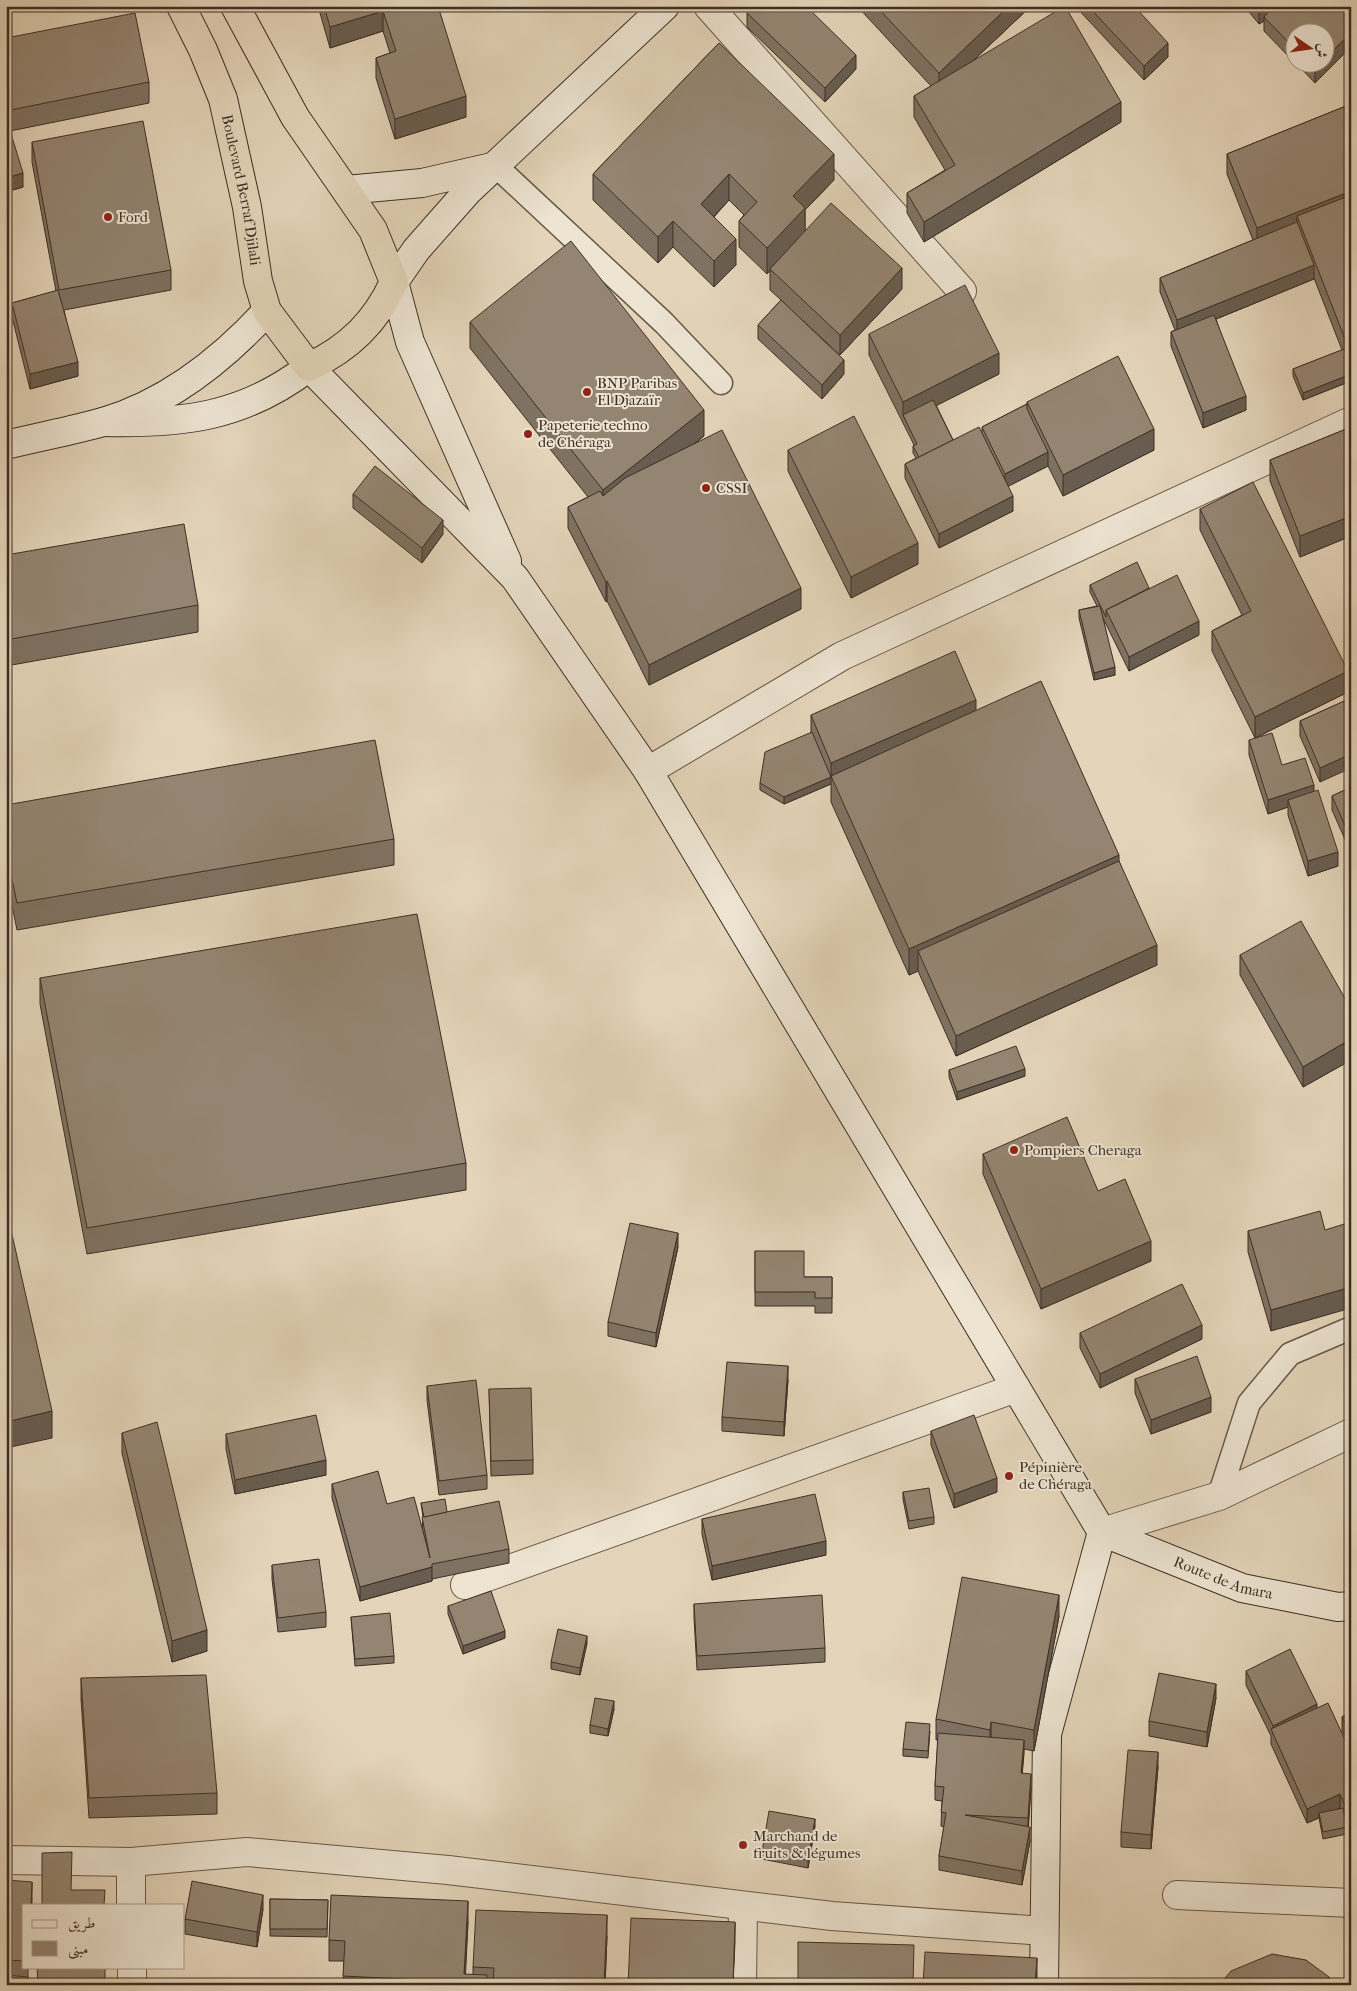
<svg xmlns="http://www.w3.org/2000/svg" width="1357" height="1991" font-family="'IM FELL French Canon',Amiri,serif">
<rect width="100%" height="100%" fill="#e4d5ba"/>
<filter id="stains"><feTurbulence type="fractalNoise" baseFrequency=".004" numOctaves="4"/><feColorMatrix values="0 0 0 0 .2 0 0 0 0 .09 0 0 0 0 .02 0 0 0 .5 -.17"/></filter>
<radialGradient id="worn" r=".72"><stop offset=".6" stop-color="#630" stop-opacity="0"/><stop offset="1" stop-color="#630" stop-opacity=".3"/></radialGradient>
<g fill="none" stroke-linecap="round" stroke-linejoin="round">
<g stroke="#68584a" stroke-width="25">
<g id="lane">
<polyline points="496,166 664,323 721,383"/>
<polyline points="1219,1496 1249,1403 1290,1354 1351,1328"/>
</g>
</g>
<g stroke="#68584a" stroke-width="30">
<g id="street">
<polyline points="708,6 962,291"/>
<polyline points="648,771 842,656 1351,421"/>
<polyline points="1102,1532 1219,1496 1351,1433"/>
<polyline points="465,1585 1016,1388"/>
<polyline points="6,1860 131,1862 247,1852 448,1870 832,1916 1044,1931"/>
<polyline points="131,1862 131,1905"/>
<polyline points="1177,1895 1351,1903"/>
<polyline points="132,1967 132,1985"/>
<polyline points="742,1985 743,1906"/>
</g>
</g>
<g stroke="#3e2f25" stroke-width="30">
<g id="secondary">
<polyline points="346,190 422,183 492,167"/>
<path d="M103 422C183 424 244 417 309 367L515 578 648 771 1102 1532 1047 1734 1044 1985"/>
<path d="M6 445C38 437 71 431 103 422 168 403 222 360 267 311"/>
<polyline points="507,561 410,342 394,282 416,250 468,191 665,6"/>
<path id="s1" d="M1102 1532 1242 1588 1338 1607 1351 1606"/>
</g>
</g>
<g stroke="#3e2f25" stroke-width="30">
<g id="highway">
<path id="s2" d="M181 6 203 50 223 99 247 207 258 281 267 311 309 367C349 348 376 322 394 282L373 230 295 117 235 6"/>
</g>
</g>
<use href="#lane" stroke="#ede4d2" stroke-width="22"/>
<use href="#street" stroke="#ede4d2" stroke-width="28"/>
<use href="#secondary" stroke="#ede4d2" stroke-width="28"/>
<use href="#highway" stroke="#e4d5ba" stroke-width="28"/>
</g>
<g fill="#7f7262" stroke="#3e2f25">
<polygon points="318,6 438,6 466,117 395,139 376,78 376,58 390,53 383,31 330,48"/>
<polygon points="857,6 1031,6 974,60 1121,122 924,242 907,213 907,193 945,170 914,117 914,96 931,86"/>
<polygon points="1075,6 1134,6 1168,57 1144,80"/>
<polygon points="1244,6 1341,6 1351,16 1351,47 1315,83 1295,62 1324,62 1324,32 1294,32 1294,62 1264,31 1264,21 1259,24"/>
<polygon points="747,13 856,69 825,102 747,27"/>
<polygon points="6,38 149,82 149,103 10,131 23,187 6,192"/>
<polygon points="719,43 834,180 805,210 805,231 902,289 840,355 800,318 844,374 822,399 758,339 758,325 781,300 770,290 770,271 767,274 739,247 739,221 744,215 729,200 714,217 736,265 714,287 673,247 658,263 593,200 593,174"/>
<polygon points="1351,104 1351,381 1303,400 1293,376 1293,369 1342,350 1314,278 1314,279 1216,319 1246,410 1203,428 1171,346 1171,332 1175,330 1160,292 1160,278 1253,240 1227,174 1227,154"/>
<polygon points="32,142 171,270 171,290 64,310 78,376 30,389 12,317 12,303 56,291 32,162"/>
<polygon points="470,322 704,436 695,443 801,609 649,685 607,601 606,602 568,528 568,507 588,497 470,348"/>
<polygon points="869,334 999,374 936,405 953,440 982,432 982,427 1027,404 1027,402 1154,450 1063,496 1048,466 1008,486 1013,511 939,548 905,478 905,464 916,458 913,453 913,446 914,445 869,355"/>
<polygon points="1351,427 1351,536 1300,557 1270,481 1270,460"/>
<polygon points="788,450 918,564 851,598 788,471"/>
<polygon points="353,494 443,534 422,563 353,508"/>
<polygon points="1200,509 1348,692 1255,738 1212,651 1212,631 1242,615 1200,530"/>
<polygon points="6,555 198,605 198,632 6,666"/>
<polygon points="1090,585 1149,588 1199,635 1129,671 1103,618 1115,675 1094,680 1079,618 1079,610 1097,606 1090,592"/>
<polygon points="1351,698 1320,782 1300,736 1300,721"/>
<polygon points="976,711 1119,861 1157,965 956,1056 918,971 909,975 831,802 831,784 784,804 760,790 760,783 811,732 811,715"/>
<polygon points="1249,740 1282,765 1314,792 1338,866 1308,876 1288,815 1288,807 1268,814 1249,755"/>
<polygon points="1351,787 1351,853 1332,810 1332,796"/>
<polygon points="6,805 394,839 394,865 17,930 6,876"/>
<polygon points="1240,955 1351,1009 1351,1060 1303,1087 1240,975"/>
<polygon points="40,978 466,1163 466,1190 87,1254 40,1004"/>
<polygon points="949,1070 1025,1076 957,1100 949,1077"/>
<polygon points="983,1154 1098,1191 1151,1261 1041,1309 983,1174"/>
<polygon points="1325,1230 1271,1331 1248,1252 1248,1231"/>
<polygon points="678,1247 656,1347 608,1336 608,1322"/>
<polygon points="755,1251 804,1277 832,1277 832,1313 815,1313 815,1306 755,1306"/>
<polygon points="1080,1333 1202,1339 1100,1388 1080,1348"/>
<polygon points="1135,1379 1211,1412 1151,1434 1135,1393"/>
<polygon points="788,1380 784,1436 722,1431 722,1417"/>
<polygon points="427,1386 487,1475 487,1489 439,1495 427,1400"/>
<polygon points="489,1389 533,1460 533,1474 491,1476"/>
<polygon points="931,1431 997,1492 954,1508 931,1445"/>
<polygon points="122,1433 207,1651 172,1662 122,1453"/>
<polygon points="226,1434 326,1475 235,1494 226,1449"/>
<polygon points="332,1484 387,1504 422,1530 423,1517 421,1503 447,1512 509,1549 509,1563 432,1579 432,1581 360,1601 332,1498"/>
<polygon points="903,1492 934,1517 934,1524 909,1529 903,1499"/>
<polygon points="702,1519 826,1555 712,1580 702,1534"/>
<polygon points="272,1565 326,1612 326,1627 278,1632 272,1579"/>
<polygon points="694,1604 825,1648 825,1662 697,1670 694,1618"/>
<polygon points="448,1606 505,1638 463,1654 448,1614"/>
<polygon points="1059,1616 1034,1751 1024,1749 1022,1773 1031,1788 1028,1827 1030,1841 1022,1885 939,1870 939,1856 944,1827 941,1826 942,1801 935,1800 935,1786 938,1740 936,1740 936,1719"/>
<polygon points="351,1617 394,1656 394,1663 355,1666"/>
<polygon points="587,1643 580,1675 551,1669 551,1662"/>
<polygon points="1246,1671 1317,1708 1351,1753 1351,1834 1346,1823 1347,1834 1323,1839 1319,1818 1307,1823 1271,1744 1271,1736 1246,1685"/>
<polygon points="81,1678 217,1793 217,1814 89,1818 81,1699"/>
<polygon points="1216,1698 1207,1747 1149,1736 1149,1721"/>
<polygon points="614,1709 608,1736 590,1733 590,1725"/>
<polygon points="1351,1712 1351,1748 1342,1731 1342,1717"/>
<polygon points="930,1731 928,1758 903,1756 903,1749"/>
<polygon points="1158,1767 1151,1849 1121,1847 1121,1832"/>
<polygon points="815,1826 808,1868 762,1859 762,1852"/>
<polygon points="6,1880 24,1905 24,1967 28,1967 28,1985 6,1985"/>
<polygon points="270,1899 328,1900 327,1937 270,1936"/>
<polygon points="263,1909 257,1947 185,1934 185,1919"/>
<polygon points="468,1922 465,1975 473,1975 473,1967 607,1936 605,1985 343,1985 344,1961 329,1961 329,1940"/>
</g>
<g fill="#685d50" stroke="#3e2f25">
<polygon points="1009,6 1031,6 939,93 939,73"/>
<polygon points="1264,6 1281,6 1264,17 1264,21 1259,24 1259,10"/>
<polygon points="383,11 383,31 330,48 330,27"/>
<polygon points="1351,33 1351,47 1315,83 1315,68 1321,62 1324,62 1324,59"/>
<polygon points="1168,43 1168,57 1144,80 1144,66"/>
<polygon points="856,55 856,69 825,102 825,88"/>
<polygon points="466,96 466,117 395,139 395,119"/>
<polygon points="1121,102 1121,122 924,242 924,222"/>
<polygon points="834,154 834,180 805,210 805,234 767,274 767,248 793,196"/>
<polygon points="23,173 23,187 6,192 6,178"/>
<polygon points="729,174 729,200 701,230 701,204"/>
<polygon points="1351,191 1351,211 1297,216 1297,233 1257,249 1257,228"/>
<polygon points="673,221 673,247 658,263 658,237"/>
<polygon points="736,239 736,265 714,287 714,261"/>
<polygon points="1314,265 1314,279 1177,335 1177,320"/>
<polygon points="902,268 902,289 840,355 840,335"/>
<polygon points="1351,337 1351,357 1345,359 1345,339"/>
<polygon points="999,353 999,374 906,421 903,415 903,402"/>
<polygon points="844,360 844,374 822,399 822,385"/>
<polygon points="78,362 78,376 30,389 30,374"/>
<polygon points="1351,374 1351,381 1303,400 1303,393"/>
<polygon points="1246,396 1246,410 1203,428 1203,413"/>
<polygon points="704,410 704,436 603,516 603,490"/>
<polygon points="1154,429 1154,450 1063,496 1063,475"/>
<polygon points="1048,452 1048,466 1005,488 1005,474"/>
<polygon points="1013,496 1013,511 939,548 939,534"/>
<polygon points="1351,516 1351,536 1300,557 1300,536"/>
<polygon points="443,520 443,534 422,563 422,548"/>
<polygon points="918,543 918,564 851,598 851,577"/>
<polygon points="607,581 607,601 606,602 606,582"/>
<polygon points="801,588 801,609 649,685 649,665"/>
<polygon points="1199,621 1199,635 1129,671 1129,657"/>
<polygon points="1115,667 1115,675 1094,680 1094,673"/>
<polygon points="1348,671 1348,692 1255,738 1255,717"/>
<polygon points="976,700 976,720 831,776 831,784 784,804 784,797 831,777 831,763"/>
<polygon points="1351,754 1351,768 1320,782 1320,768"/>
<polygon points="1314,785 1314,799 1288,800 1288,807 1268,814 1268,800"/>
<polygon points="1338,852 1338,866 1308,876 1308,861"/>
<polygon points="1119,855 1119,881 918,951 918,971 909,975 909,949"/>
<polygon points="1157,945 1157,965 956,1056 956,1036"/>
<polygon points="1351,1039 1351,1060 1303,1087 1303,1067"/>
<polygon points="1025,1069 1025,1076 957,1100 957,1092"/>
<polygon points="678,1233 678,1247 656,1347 656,1333"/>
<polygon points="1151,1241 1151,1261 1041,1309 1041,1289"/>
<polygon points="1351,1287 1351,1308 1271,1331 1271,1310"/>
<polygon points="1202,1325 1202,1339 1100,1388 1100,1374"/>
<polygon points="788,1366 788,1380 784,1436 784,1422"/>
<polygon points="1211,1397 1211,1412 1151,1434 1151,1420"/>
<polygon points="52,1411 52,1438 6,1448 6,1422"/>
<polygon points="326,1460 326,1475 235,1494 235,1480"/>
<polygon points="997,1478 997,1492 954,1508 954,1494"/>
<polygon points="826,1541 826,1555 712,1580 712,1566"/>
<polygon points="432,1567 432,1581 360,1601 360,1587"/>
<polygon points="1059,1595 1059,1616 1034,1751 1034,1730"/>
<polygon points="207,1630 207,1651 172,1662 172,1641"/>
<polygon points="505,1631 505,1638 463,1654 463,1646"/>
<polygon points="587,1636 587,1643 580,1675 580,1668"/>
<polygon points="1216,1684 1216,1698 1207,1747 1207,1732"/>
<polygon points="614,1701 614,1709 608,1736 608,1729"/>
<polygon points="1317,1704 1317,1718 1273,1734 1273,1726"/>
<polygon points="991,1722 991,1743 990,1750 990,1730"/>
<polygon points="1024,1740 1024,1754 1021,1788 1021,1773"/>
<polygon points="1158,1752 1158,1767 1151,1849 1151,1835"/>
<polygon points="1031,1774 1031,1788 1028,1833 1028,1818"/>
<polygon points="1340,1794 1340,1808 1320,1817 1319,1813 1319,1818 1307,1823 1307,1809"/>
<polygon points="815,1819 815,1826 808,1868 808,1860"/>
<polygon points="1030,1827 1030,1841 1022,1885 1022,1871"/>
<polygon points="32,1882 32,1905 31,1905"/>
<polygon points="263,1895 263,1909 257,1947 257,1932"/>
<polygon points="468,1901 468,1922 465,1985 464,1974"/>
<polygon points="607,1915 607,1936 605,1985 604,1985"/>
<polygon points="735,1922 735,1942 733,1985"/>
<polygon points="1037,1958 1037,1985 1035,1985"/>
</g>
<g fill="#948572" stroke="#3e2f25">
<polygon points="324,6 438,6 466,96 395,119 376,58 396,51 383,11 330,27"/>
<polygon points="753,6 806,6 856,55 825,88 747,13"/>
<polygon points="876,6 1009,6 939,73"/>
<polygon points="1065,6 1121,102 924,222 907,193 955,165 914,96"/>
<polygon points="1088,6 1134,6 1168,43 1144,66"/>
<polygon points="1256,6 1264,6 1259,10"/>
<polygon points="1274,6 1341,6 1351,16 1351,33 1324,59 1324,32 1294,32 1294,48 1264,17"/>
<polygon points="135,13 149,82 6,111 6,38"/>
<polygon points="719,43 834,154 793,196 805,208 767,248 739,221 757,202 729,174 701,204 736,239 714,261 673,221 658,237 593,174"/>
<polygon points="1309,62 1321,62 1315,68"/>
<polygon points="1351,104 1351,191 1257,228 1227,154"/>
<polygon points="143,121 171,270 59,290 32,142"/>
<polygon points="9,127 23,173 6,178 6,128"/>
<polygon points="1351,195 1351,337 1345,339 1297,216"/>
<polygon points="831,203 902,268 840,335 770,269"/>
<polygon points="1297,222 1314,265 1177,320 1160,278"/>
<polygon points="571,241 704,410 603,490 470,322"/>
<polygon points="965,285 999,353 903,402 869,334"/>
<polygon points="58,290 78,362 30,374 12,303"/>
<polygon points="781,300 844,360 822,385 758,325"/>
<polygon points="1214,315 1246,396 1203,413 1171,332"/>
<polygon points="1344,349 1345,352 1349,351 1351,356 1351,374 1303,393 1293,369"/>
<polygon points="1118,356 1154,429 1063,475 1027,402"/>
<polygon points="933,400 953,440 919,457 913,446 917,444 903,415"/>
<polygon points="1027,404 1027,409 1048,452 1005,474 982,427"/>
<polygon points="854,416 918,543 851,577 788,450"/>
<polygon points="979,427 1013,496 939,534 905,464"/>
<polygon points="1351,427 1351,516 1300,536 1270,460"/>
<polygon points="722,430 801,588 649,665 607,581 606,582 568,507 600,491 603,496 625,478"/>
<polygon points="375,466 443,520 422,548 353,494"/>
<polygon points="1253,482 1348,671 1255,717 1212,631 1251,611 1200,509"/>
<polygon points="184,524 198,605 6,640 6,555"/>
<polygon points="1137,562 1149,588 1106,610 1106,617 1090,585"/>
<polygon points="1177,575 1199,621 1129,657 1106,610"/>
<polygon points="1100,606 1115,667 1094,673 1079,610"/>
<polygon points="955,651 976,700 831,763 811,715"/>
<polygon points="1041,681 1119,855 909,949 831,776"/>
<polygon points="1351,698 1351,754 1320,768 1300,721"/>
<polygon points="812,732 831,777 784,797 760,783 765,752"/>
<polygon points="1272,733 1282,765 1305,758 1314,785 1268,800 1249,740"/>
<polygon points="375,740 394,839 17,903 6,850 6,805"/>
<polygon points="1351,787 1351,839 1332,796"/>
<polygon points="1318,790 1338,852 1308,861 1288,800"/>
<polygon points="1119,861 1157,945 956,1036 918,951"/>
<polygon points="417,914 466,1163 87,1228 40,978"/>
<polygon points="1301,921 1351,1009 1351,1039 1303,1067 1240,955"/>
<polygon points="1016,1046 1025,1069 957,1092 949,1070"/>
<polygon points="1067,1117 1098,1191 1125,1179 1151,1241 1041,1289 983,1154"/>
<polygon points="6,1208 52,1411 6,1422"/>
<polygon points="1320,1211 1325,1230 1351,1222 1351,1287 1271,1310 1248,1231"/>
<polygon points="630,1223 678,1233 656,1333 608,1322"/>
<polygon points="755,1251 804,1251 804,1277 832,1277 832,1298 815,1298 815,1292 755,1292"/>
<polygon points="1182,1284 1202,1325 1100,1374 1080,1333"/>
<polygon points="1197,1356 1211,1397 1151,1420 1135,1379"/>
<polygon points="727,1362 788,1366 784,1422 722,1417"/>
<polygon points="476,1380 487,1475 439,1481 427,1386"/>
<polygon points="531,1388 533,1460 491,1461 489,1389"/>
<polygon points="316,1415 326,1460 235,1480 226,1434"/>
<polygon points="974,1415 997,1478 954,1494 931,1431"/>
<polygon points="157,1422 207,1630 172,1641 122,1433"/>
<polygon points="378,1471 387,1504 414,1497 430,1558 422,1517 499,1501 509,1549 432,1564 432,1567 360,1587 332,1484"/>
<polygon points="929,1488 934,1517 909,1521 903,1492"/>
<polygon points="815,1494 826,1541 712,1566 702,1519"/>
<polygon points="445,1499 447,1512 424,1517 421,1503"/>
<polygon points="319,1559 326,1612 278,1618 272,1565"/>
<polygon points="962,1577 1059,1595 1034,1730 991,1722 990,1730 936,1719"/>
<polygon points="491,1591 505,1631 463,1646 448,1606"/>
<polygon points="822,1595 825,1648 697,1656 694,1604"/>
<polygon points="390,1613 394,1656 355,1659 351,1617"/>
<polygon points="558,1629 587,1636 580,1668 551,1662"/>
<polygon points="1290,1649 1317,1704 1273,1726 1246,1671"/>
<polygon points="1159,1673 1216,1684 1207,1732 1149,1721"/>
<polygon points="206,1675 217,1793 89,1798 81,1678"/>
<polygon points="595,1698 614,1701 608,1729 590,1725"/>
<polygon points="1328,1703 1351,1753 1351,1820 1340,1794 1307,1809 1271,1729"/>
<polygon points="1351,1712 1351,1734 1342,1717"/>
<polygon points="906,1722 930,1724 928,1751 903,1749"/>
<polygon points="938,1733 1024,1740 1021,1773 1031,1774 1028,1818 965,1815 1030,1827 1022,1871 939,1856 946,1813 941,1812 944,1787 935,1786"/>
<polygon points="1128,1750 1158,1752 1151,1835 1121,1832"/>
<polygon points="1343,1808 1347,1827 1323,1832 1319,1813"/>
<polygon points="769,1811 815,1819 808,1860 762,1852"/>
<polygon points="72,1852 71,1890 105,1890 104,1905 42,1905 42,1853"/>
<polygon points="6,1880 32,1882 31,1905 24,1905 24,1961 6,1960"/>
<polygon points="192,1881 263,1895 257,1932 185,1919"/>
<polygon points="331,1895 468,1901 464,1974 487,1975 486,1985 404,1985 404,1979 343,1976 345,1941 329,1940"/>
<polygon points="270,1899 328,1900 327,1929 270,1929"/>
<polygon points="476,1910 607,1915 604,1985 493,1985 494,1968 473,1967"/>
<polygon points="631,1918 735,1922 733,1985 628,1985"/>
<polygon points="798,1942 914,1945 913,1985 798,1985"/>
<polygon points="925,1952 1037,1958 1035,1985 923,1985"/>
<polygon points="1272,1954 1306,1960 1329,1977 1332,1985 1219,1985 1231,1971"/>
<polygon points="37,1967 105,1967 105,1985 38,1985"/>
<polygon points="6,1975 28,1977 27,1985 6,1985"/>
</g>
<g fill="#8f2418" stroke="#ede4d2" stroke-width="2">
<circle cx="108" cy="217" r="5"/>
<circle cx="587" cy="392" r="5"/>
<circle cx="528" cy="434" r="5"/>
<circle cx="706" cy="488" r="5"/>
<circle cx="1014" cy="1150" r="5"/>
<circle cx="1009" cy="1476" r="5"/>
<circle cx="743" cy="1845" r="5"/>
</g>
<g text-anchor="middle" stroke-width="4" stroke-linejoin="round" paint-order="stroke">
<g font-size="15" fill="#3e2f25" stroke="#ede4d2">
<text dy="5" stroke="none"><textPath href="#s2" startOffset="195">Boulevard Berraf Djilali</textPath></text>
<text dy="5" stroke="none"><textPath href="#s1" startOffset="130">Route de Amara</textPath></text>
</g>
<g font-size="15" fill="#3e2f25" stroke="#ede4d2" text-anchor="start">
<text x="118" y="222">Ford</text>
<text x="597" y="388">BNP Paribas<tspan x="597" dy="17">El Djazaïr</tspan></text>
<text x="538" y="430">Papeterie techno<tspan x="538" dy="17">de Chéraga</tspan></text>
<text x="716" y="493">CSSI</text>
<text x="1024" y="1155">Pompiers Cheraga</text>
<text x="1019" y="1472">Pépinière<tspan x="1019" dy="17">de Chéraga</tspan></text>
<text x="753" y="1841">Marchand de<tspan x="753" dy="17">fruits &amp; légumes</tspan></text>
</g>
</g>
<rect width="1357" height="1991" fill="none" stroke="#e4d5ba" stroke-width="25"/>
<rect x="8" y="8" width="1342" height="1976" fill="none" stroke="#3e2f25" stroke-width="2.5"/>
<rect x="12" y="12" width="1332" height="1966" fill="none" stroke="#3e2f25"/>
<rect x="22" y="1904" width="162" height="65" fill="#ede4d2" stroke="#a79c8d"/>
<rect x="32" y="1920" width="25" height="8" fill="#ede4d2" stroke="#a79c8d"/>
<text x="68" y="1928" font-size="15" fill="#3e2f25">طريق</text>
<rect x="32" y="1941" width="25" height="15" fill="#948572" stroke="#a79c8d"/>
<text x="68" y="1954" font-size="15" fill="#3e2f25">مبنى</text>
<g transform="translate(1310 48) rotate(103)"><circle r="24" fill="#ede4d2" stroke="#a79c8d"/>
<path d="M0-4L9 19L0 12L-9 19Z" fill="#8f2418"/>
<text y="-8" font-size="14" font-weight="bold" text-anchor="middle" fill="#3e2f25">ش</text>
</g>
<rect width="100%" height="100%" filter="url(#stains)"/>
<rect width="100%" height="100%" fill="url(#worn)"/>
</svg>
